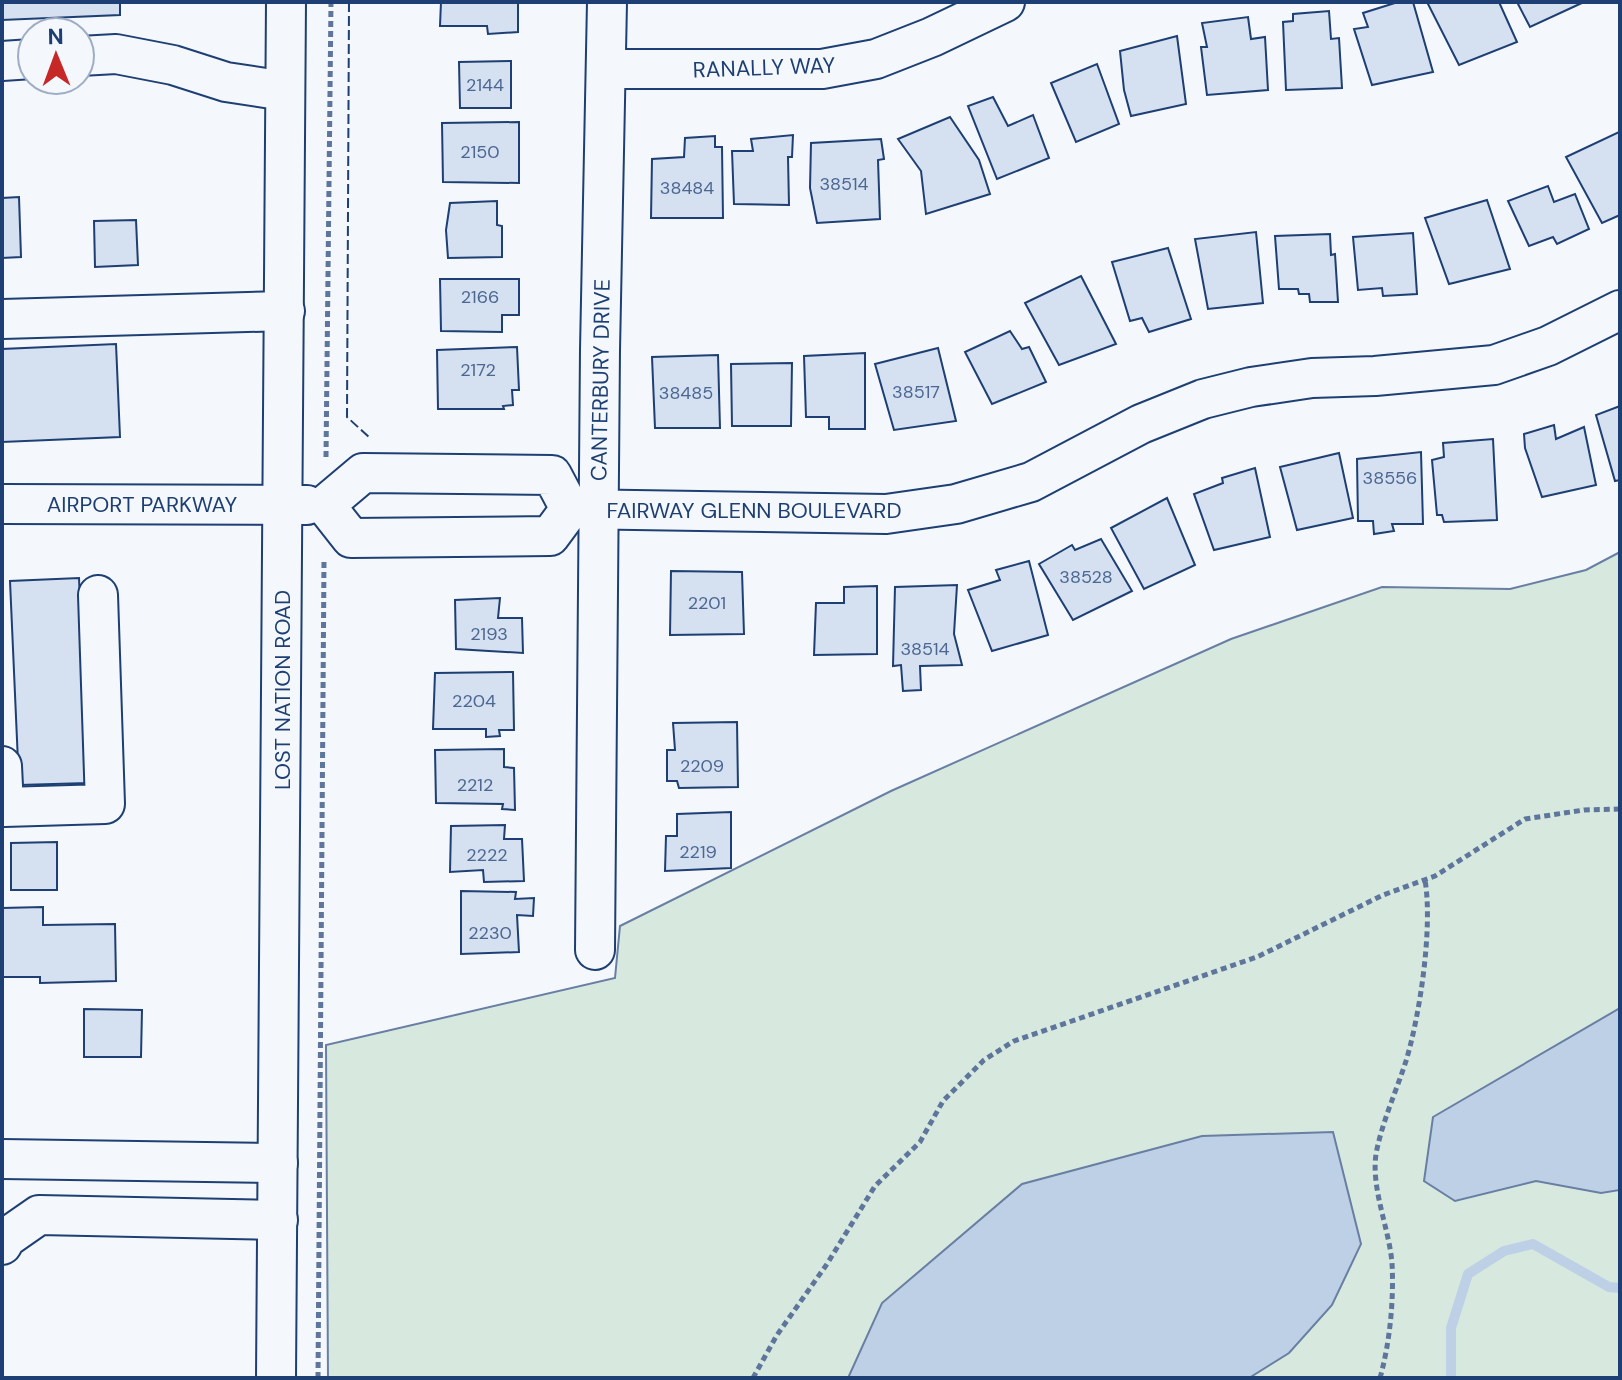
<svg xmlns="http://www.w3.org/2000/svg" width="1622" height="1380" font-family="'DM Sans',sans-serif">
<rect width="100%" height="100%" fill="#f4f7fb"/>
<polygon fill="#d7e8df" stroke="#687fa3" stroke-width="2" points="1620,552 1620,1378 328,1378 326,1045 615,978 620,926 891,791 1231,639 1382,587 1510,589 1586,570"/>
<g fill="#bed0e5" stroke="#687fa3" stroke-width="2">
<polygon points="1620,1008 1620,1190 1601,1193 1536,1181 1455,1201 1424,1181 1433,1117"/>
<polygon points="1333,1132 1361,1244 1332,1305 1289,1353 1249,1378 848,1378 882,1303 1022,1184 1202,1136"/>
</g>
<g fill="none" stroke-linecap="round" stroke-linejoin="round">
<polyline stroke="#bed0e5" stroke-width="10" points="1451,1378 1451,1328 1468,1274 1504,1251 1533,1244 1609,1287 1620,1288"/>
</g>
<g fill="#d5e0f0" stroke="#1d3f73" stroke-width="2">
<polygon points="2,2 120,2 120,15 2,20"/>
<polygon points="441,2 518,2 518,32 488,34 487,26 440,26"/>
<polygon points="1398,2 1413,2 1433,72 1372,85 1354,29 1368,27 1363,13"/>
<polygon points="1427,2 1499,2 1517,42 1459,65"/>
<polygon points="1517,2 1584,2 1530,27"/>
<polygon points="1329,11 1331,39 1339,38 1342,88 1286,90 1283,22 1293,21 1293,14"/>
<polygon points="1248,17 1251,39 1265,37 1268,90 1207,95 1201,47 1207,47 1202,23"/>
<polygon points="1177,36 1186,104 1131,116 1124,90 1120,51"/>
<polygon points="511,61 511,108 460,108 459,62"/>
<polygon points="1097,64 1119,124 1076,142 1051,83"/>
<polygon points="993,97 1008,126 1033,115 1049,158 997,179 968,106"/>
<polygon points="950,117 979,160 990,194 926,214 921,171 898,139"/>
<polygon points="519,122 519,183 443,182 442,123"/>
<polygon points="1619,132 1620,215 1602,223 1566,157"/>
<polygon points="793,135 792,157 788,157 789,205 734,204 732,151 753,151 751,139"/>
<polygon points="715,136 715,147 722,147 723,218 651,218 652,159 684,157 685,138"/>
<polygon points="881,139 884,159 878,160 880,219 817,223 810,188 811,143"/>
<polygon points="1548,186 1554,202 1575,194 1589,229 1557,244 1553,237 1529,246 1508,201"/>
<polygon points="19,197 21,257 2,258 2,198"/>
<polygon points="1487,200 1510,269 1449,284 1425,218"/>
<polygon points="497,201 497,225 502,226 502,257 448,258 446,230 450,203"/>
<polygon points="136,220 138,265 95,267 94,221"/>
<polygon points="1256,232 1263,303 1208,309 1195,239"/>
<polygon points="1413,233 1417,294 1383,296 1382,288 1358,290 1353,237"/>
<polygon points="1330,234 1331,255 1335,254 1338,302 1310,302 1309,294 1299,294 1298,289 1279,289 1275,236"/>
<polygon points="1168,248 1191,319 1149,332 1142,318 1130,321 1112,262"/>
<polygon points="1081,276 1116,344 1059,365 1025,303"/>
<polygon points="440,279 519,279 519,315 502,315 502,332 441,331"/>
<polygon points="1010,331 1022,349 1029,347 1046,382 992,404 965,352"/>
<polygon points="116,344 120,437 2,442 2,349"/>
<polygon points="517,347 519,390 512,390 513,405 503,406 504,409 438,409 437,350"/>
<polygon points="938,348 956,421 894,430 875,364"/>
<polygon points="865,353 865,429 829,429 829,417 806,417 804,356"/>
<polygon points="718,355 720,428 655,428 652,357"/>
<polygon points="792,363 791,426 732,426 731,364"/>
<polygon points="1620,406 1620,480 1615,481 1596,415"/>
<polygon points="1554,425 1556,439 1584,427 1596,485 1542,497 1525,448 1524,434"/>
<polygon points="1493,439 1497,520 1444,522 1442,515 1437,515 1432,460 1444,457 1443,443"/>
<polygon points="1421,452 1423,524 1392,524 1394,531 1374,534 1373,521 1358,521 1357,459"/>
<polygon points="1339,453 1353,518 1297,530 1280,467"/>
<polygon points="1255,468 1270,537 1214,550 1194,494 1223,483 1222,478"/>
<polygon points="1167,498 1195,565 1144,589 1111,528"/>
<polygon points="1101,539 1132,591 1073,620 1039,564 1072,545 1075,550"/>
<polygon points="1029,561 1048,635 992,651 968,590 1000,580 996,570"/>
<polygon points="671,571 742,572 744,634 670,635"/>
<polygon points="79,578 88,783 19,785 10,581"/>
<polygon points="957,585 954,634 962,665 920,666 921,690 903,691 901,665 893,666 895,587"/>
<polygon points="877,586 877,654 814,655 816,603 844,603 844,587"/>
<polygon points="500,598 498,618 522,618 523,653 456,649 455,600"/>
<polygon points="513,672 514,730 499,730 500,736 486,737 486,729 433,729 435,673"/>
<polygon points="737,722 738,787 679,788 677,781 667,781 667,750 675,750 673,723"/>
<polygon points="504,749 504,767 514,768 515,810 502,809 503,804 436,803 435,750"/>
<polygon points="731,812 731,868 665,871 666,836 677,836 677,814"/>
<polygon points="505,825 504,839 522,839 524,881 484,882 483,870 450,872 451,826"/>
<polygon points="57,842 57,890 11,890 11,843"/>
<polygon points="461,891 516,892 515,899 534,898 533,916 517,915 519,952 461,954"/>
<polygon points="43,907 43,925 115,924 116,981 40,983 40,977 2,977 2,908"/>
<polygon points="84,1009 142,1010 141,1057 84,1057"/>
</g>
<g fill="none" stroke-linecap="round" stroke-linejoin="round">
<g stroke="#1d3f73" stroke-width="42">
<g id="minor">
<polyline points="80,56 116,54 173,65 226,82 285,91"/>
<polyline points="2,61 32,59"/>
<polyline points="606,69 822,69 876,59 932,37 1005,2"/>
<polyline points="2,319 285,311"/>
<polygon points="363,473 552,475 570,509 550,536 351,538 325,505"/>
<polyline points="2,504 307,505"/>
<polyline points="570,509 886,514 956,504 1031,482 1141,424 1203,399 1251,387 1312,378 1375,376 1494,365 1548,346 1620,310"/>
<polyline points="2,766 4,807 105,804 98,595"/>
<polyline points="595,950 600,350 607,2"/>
<polyline points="2,1159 278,1163"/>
<polyline points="2,1245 6,1238 39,1215 278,1220"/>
<polyline points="276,1378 286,2"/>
</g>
</g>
<g stroke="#5e769c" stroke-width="5" stroke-dasharray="6 4" stroke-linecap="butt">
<polyline points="326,457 331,2"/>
<polyline points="318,1378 324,559"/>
<polyline points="753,1378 777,1335 827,1264 875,1186 920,1142 943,1101 984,1060 1014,1041 1257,957 1383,895 1435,876 1525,819 1584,810 1620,809"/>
<path d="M1380 1378C1390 1342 1394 1300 1392 1263 1389 1228 1371 1189 1376 1154 1382 1122 1396 1092 1406 1061 1420 1015 1433 927 1425 880"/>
</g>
<use href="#minor" stroke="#f4f7fb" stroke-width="38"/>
<polyline stroke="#1d3f73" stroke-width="2" stroke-dasharray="10 4" stroke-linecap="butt" points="349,2 347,417 371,439"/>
</g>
<g text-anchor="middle" stroke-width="6" stroke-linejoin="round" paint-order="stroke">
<g font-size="18" fill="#4b6792">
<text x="485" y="91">2144</text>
<text x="480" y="158">2150</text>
<text x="844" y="190">38514</text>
<text x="687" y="194">38484</text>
<text x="480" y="303">2166</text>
<text x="478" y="376">2172</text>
<text x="916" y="398">38517</text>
<text x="686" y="399">38485</text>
<text x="1390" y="484">38556</text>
<text x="1086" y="583">38528</text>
<text x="707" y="609">2201</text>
<text x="489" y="640">2193</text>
<text x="925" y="655">38514</text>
<text x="474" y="707">2204</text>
<text x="702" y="772">2209</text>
<text x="475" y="791">2212</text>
<text x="698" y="858">2219</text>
<text x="487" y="861">2222</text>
<text x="490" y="939">2230</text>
</g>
<g font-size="22" fill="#1d3f73" stroke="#f4f7fb">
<text transform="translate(764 67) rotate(-2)" y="8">RANALLY WAY</text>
<text transform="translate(600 380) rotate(-89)" y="8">CANTERBURY DRIVE</text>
<text x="142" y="512">AIRPORT PARKWAY</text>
<text x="754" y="518">FAIRWAY GLENN BOULEVARD</text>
<text transform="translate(282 690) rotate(-90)" y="8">LOST NATION ROAD</text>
</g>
</g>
<rect width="1622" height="1380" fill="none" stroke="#1d3f73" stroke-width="8"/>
<g transform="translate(56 56) rotate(359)"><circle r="38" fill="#f4f7fb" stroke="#9eadc5" stroke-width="2"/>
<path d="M0-6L14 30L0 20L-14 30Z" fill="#c62828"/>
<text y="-12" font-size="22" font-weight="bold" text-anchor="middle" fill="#1d3f73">N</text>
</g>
</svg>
